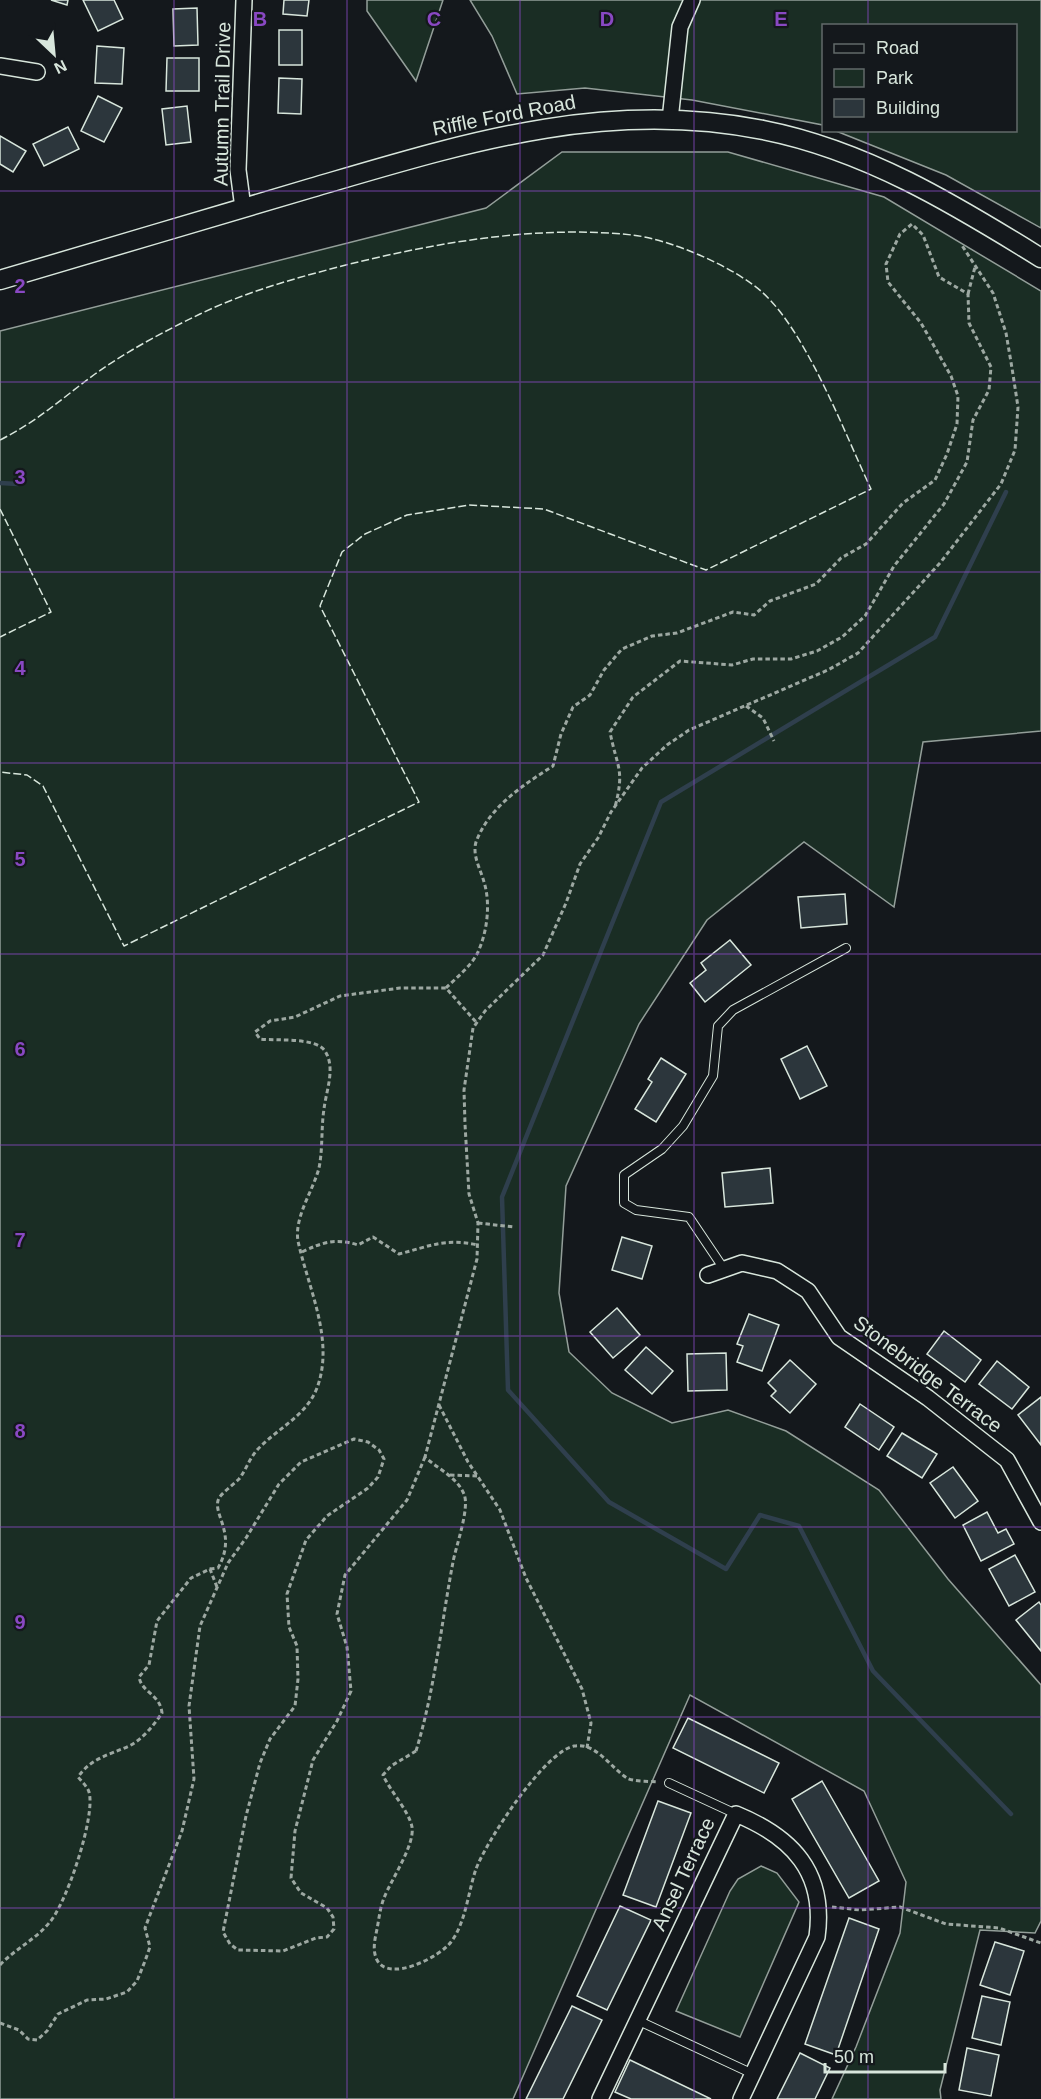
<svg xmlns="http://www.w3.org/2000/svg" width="1041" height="2099" font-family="Helvetica,sans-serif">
<rect width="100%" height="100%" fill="#14181c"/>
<g fill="#1a2d24" stroke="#939e99" stroke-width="1.5">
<polygon points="367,0 443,0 416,81 367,11"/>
<polygon points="470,0 1041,0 1041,228 946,175 836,131 1016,130 1016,26 824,26 823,125 692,100 585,88 517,94 492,36"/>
<polygon points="562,152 728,152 884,197 1041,291 1041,731 923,742 894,907 804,842 707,920 639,1024 566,1186 559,1293 569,1352 612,1393 672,1423 728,1410 786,1431 879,1490 948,1579 1041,1685 1041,1921 1035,1933 980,1930 940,2090 941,2099 832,2099 856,2047 900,1933 906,1882 864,1791 690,1695 513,2099 0,2099 0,331 486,208"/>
<polygon points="761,1866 777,1873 799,1902 740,2037 676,2011 730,1891 738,1879"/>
</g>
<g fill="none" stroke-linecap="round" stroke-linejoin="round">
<g stroke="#2f3f4d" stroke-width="4.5">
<polyline points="0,483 18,484"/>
<polyline points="1006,492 935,637 661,802 502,1197 508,1390 609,1502 726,1569 760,1515 799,1526 873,1671 1011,1814"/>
</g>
</g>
<g fill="#2c363c" stroke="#d8e6dc" stroke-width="1.5">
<polygon points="51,0 68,0 67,5"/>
<polygon points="83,0 114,0 123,19 98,31"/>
<polygon points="284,0 309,0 307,16 283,14"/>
<polygon points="197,8 198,45 174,46 173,9"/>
<rect x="279" y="30" width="23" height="35"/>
<polygon points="97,46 124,48 122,84 95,83"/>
<polygon points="167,58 199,58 199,91 166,91"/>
<polygon points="279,78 302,79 301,114 278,113"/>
<polygon points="98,96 122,108 104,142 81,131"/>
<polygon points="187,106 191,142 166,145 162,109"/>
<polygon points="68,127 79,149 44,166 33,144"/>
<polygon points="0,136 26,151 13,172 0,164"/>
<polygon points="845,894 847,924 801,928 798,897"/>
<polygon points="730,940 751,965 705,1002 690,983 706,970 701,963"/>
<polygon points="807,1046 827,1086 800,1099 781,1059"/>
<polygon points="661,1058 686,1074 656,1122 635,1109 652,1082 648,1079"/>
<polygon points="770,1168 773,1203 725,1207 722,1173"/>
<polygon points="622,1237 652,1246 642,1279 612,1270"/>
<polygon points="617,1308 640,1335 613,1358 590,1332"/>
<polygon points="749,1314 779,1325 762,1371 737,1362 743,1346 737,1344"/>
<polygon points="944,1331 981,1360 965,1382 927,1354"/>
<polygon points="646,1347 673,1371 652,1394 625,1370"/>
<polygon points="726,1353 727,1390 688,1391 687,1354"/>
<polygon points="790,1360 816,1384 790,1413 771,1396 776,1391 768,1383"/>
<polygon points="997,1361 1029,1387 1012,1409 979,1384"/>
<polygon points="1041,1397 1041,1445 1018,1415"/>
<polygon points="860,1404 894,1427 879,1450 845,1427"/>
<polygon points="902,1433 937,1454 922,1478 887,1456"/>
<polygon points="953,1467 978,1501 955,1518 930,1483"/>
<polygon points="987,1512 998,1533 1006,1529 1014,1544 981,1561 963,1525"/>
<polygon points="1015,1555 1035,1592 1009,1606 989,1569"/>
<polygon points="1039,1602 1041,1605 1041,1651 1016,1620"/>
<polygon points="688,1718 779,1763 764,1793 673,1748"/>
<polygon points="822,1781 879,1881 849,1898 792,1799"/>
<polygon points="658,1801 691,1813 656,1907 623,1895"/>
<polygon points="620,1906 651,1920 607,2010 577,1996"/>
<polygon points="849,1918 879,1929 836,2055 805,2044"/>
<polygon points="995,1942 1024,1951 1010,1995 980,1985"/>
<polygon points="982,1996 1010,2002 1001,2045 972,2038"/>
<polygon points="572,2006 602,2020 563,2099 526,2099"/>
<polygon points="967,2048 999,2055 991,2096 959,2090"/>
<polygon points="800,2053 830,2068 815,2099 777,2099"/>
<polygon points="630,2060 711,2099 631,2099 615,2092"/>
</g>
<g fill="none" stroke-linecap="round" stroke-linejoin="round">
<g stroke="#d8e6dc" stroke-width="10">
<g id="service">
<polyline points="724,1269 689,1217 636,1210 624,1203 624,1175 662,1149 683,1126 713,1076 718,1026 733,1010 846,948"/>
<polyline points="669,1783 736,1814"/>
<polyline points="637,2020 753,2074"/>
</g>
</g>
<g stroke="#d8e6dc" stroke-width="18">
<g id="minor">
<polyline points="0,66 37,72"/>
<polyline points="670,120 680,27 692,0"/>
<polyline points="243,208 238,170 244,0"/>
<polyline points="708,1275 742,1263 777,1271 808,1291 839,1337 928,1398 1007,1460 1041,1522"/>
<path d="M600 2099 736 1814C792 1837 826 1872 817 1937L741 2099"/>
</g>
</g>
<g stroke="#d8e6dc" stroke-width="21">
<path id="tertiary" d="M0 280C104 250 207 218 311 188 462 144 604 98 763 130 865 150 954 204 1041 258"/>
</g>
<g stroke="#9da8a2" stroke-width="3" stroke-dasharray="4.5 3" stroke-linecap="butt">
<polyline points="968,294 975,267"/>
<polyline points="746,706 763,718 774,741"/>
<path d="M446 988C456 978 470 967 477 954 487 934 491 904 484 882 481 870 472 856 476 842 489 807 523 785 553 766L561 734 573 707 590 695 604 670 622 649 652 636 677 633 733 612 754 615 770 601 816 584 841 558 866 544 903 503 935 480 947 454 957 424 958 396 951 376 921 323 888 282 886 264 900 234 912 224 923 235 939 277 968 294 969 323 991 367 989 390 973 420 967 462 944 504 894 566 865 616 842 637 817 651 791 659H753L732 665 680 661 633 697 610 732C617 768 625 769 615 807"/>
<polyline points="478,1223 514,1227"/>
<path d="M302 1252C323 1242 336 1238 358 1245L373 1237 399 1254C430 1246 445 1238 478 1245"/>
<polyline points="439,1405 468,1462 500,1510 526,1578 582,1689 591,1723 587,1748"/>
<polyline points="450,1475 477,1476"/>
<path d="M210 1569 218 1568C238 1533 211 1514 219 1498 223 1492 233 1485 239 1479 246 1470 249 1459 258 1449 278 1428 306 1416 317 1388 335 1340 308 1288 298 1241 294 1217 313 1191 319 1168 323 1148 321 1128 324 1109 326 1091 336 1068 325 1051 316 1037 276 1041 260 1039L255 1032 270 1021 295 1017 340 996 400 988H446L476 1022"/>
<path d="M416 1751C435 1689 441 1625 453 1562 456 1546 470 1508 464 1494 456 1476 439 1470 425 1457L477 1259 478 1223 469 1194 465 1124 464 1090 473 1028 485 1011 543 955 566 903 580 864 598 838 611 812 642 768 667 745 689 730 828 670 858 653 940 563 1001 484 1015 450 1018 407 1012 368 1006 333 993 293 961 244"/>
<path d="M416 1751 391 1766 383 1775C390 1791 409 1811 412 1827 415 1845 391 1880 384 1898 380 1908 379 1919 377 1929 375 1939 372 1950 377 1960 389 1983 440 1957 451 1942 466 1922 468 1892 476 1869 486 1842 544 1752 574 1746 596 1742 611 1768 627 1778 634 1782 649 1781 658 1782"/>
<polyline points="832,1907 860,1910 900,1907 946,1924 999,1928 1041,1943"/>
<path d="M0 1965C15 1949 35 1940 49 1923 66 1905 96 1816 89 1792 87 1786 82 1782 78 1777 91 1758 109 1755 129 1746 142 1740 154 1725 162 1713 160 1694 142 1693 139 1677L149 1665 157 1621 191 1578 210 1569 217 1587"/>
<polyline points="0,2023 19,2030 28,2039 37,2040 47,2031 58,2014 87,2000 106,1999 127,1992 137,1981 145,1961 150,1947 145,1928 182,1831 194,1779 189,1706 200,1626 228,1563 246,1538 279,1484 301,1462 354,1439 368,1442 379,1450 384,1459 378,1477 368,1488 327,1516 306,1540 287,1594 289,1627 297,1646 298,1679 295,1706 270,1739 260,1763 246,1816 223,1932 230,1944 238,1950 283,1951 316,1938 327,1937 334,1929 333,1917 327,1908 301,1893 291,1878 295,1831 313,1760 337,1721 351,1691 347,1647 337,1614 345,1575 407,1500 425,1457"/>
</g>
<use href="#service" stroke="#14181c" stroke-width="8"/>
<use href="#minor" stroke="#14181c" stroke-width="15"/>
<use href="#tertiary" stroke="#14181c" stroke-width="18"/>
<g stroke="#d8e6dc" stroke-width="1.5" stroke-dasharray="8 3" stroke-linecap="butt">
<path d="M0 440C38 421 61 399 95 374 127 351 165 331 200 314 248 291 299 277 350 264 439 242 540 225 632 235 670 239 734 267 762 292 806 331 845 434 871 489L706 570 544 509 469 505 407 515 365 534 342 552 320 606 419 802 124 946 43 786 27 775 0 772"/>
<polyline points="0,509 51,612 0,637"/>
</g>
</g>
<path fill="none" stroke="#8948c3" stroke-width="1.5" stroke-opacity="0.55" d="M174 0V2099M347 0V2099M520 0V2099M694 0V2099M868 0V26M868 130V2099M0 191H1041M0 382H1041M0 572H1041M0 763H1041M0 954H1041M0 1145H1041M0 1336H1041M0 1527H1041M0 1717H1041M0 1908H1041"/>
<g text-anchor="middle" stroke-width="4.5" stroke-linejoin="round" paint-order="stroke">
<g font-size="20" fill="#d8e6dc" stroke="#14181c">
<text transform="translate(222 104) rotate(-89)" y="7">Autumn Trail Drive</text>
<text transform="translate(504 115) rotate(-11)" y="7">Riffle Ford Road</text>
<text transform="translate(928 1374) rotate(37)" y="7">Stonebridge Terrace</text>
<text transform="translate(683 1874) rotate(-65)" y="7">Ansel Terrace</text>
</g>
</g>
<g font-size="20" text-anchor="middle" font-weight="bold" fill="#8948c3" stroke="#14181c" stroke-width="4.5" stroke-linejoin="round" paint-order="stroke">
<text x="260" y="26">B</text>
<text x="434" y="26">C</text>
<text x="607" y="26">D</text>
<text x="781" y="26">E</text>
<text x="20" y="293">2</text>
<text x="20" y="484">3</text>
<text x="20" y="675">4</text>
<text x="20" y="866">5</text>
<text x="20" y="1056">6</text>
<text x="20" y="1247">7</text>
<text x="20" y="1438">8</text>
<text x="20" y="1629">9</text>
</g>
<rect x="822" y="24" width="195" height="108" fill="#14181c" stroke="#626a69" stroke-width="1.5"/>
<rect x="834" y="44" width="30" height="9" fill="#14181c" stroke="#626a69" stroke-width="1.5"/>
<text x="876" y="54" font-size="18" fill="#d8e6dc">Road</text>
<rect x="834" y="69" width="30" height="18" fill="#1a2d24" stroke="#626a69" stroke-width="1.5"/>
<text x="876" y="84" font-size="18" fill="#d8e6dc">Park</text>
<rect x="834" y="99" width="30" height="18" fill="#2c363c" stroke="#626a69" stroke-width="1.5"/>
<text x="876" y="114" font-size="18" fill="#d8e6dc">Building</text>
<g transform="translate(54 54) rotate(154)" stroke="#14181c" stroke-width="4.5" paint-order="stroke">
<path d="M0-4.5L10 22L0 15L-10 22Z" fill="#d8e6dc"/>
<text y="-9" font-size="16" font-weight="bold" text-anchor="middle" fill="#d8e6dc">N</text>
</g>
<path d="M825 2063v9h120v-9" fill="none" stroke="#d8e6dc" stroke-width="3"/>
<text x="834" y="2063" font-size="18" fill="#d8e6dc" stroke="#14181c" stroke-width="4.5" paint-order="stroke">50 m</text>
</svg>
